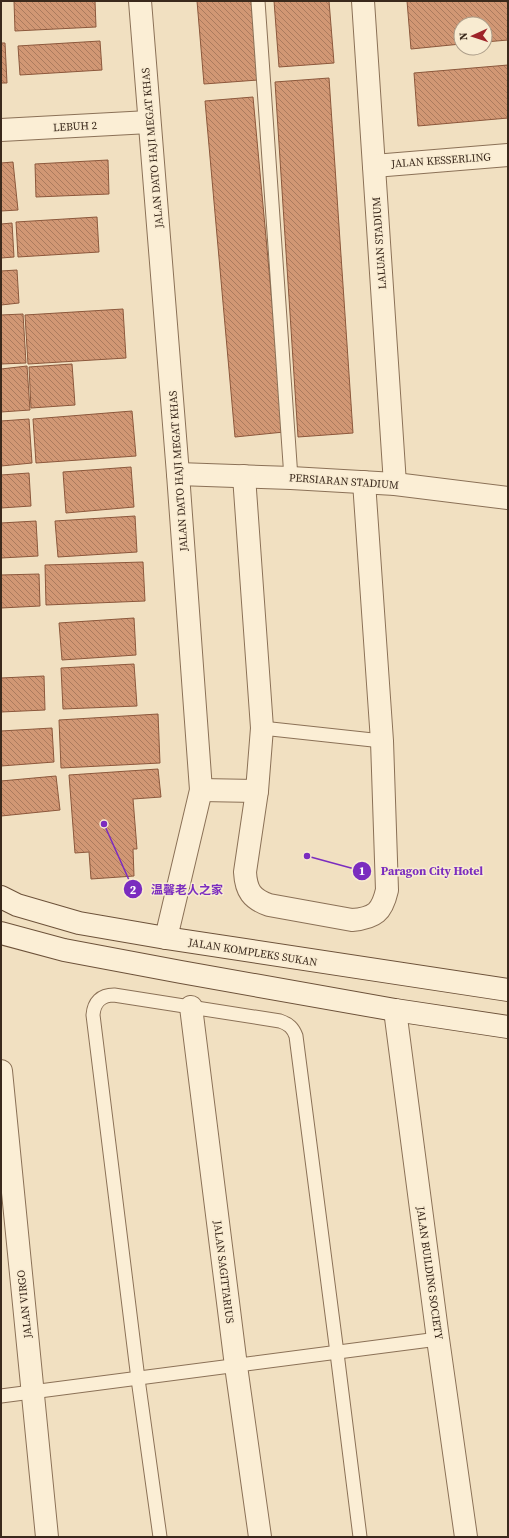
<svg xmlns="http://www.w3.org/2000/svg" width="509" height="1538" font-family="'Source Serif 4','Noto Sans SC',serif">
<defs>
<pattern id="building-back-hatch" width="6" height="6" patternUnits="userSpaceOnUse"><rect width="6" height="6" fill="#d19774"/><path d="M-1 5l2 2M0 0l6 6M5-1l2 2" fill="none" stroke="#ab7b5e"/></pattern>
</defs>
<rect width="100%" height="100%" fill="#f1e0c1"/>
<g fill="url(#building-back-hatch)" stroke="#8c583c">
<polygon points="14,1 95,1 96,27 15,31"/>
<polygon points="197,1 251,1 258,80 204,84"/>
<polygon points="274,1 329,1 334,63 279,67"/>
<polygon points="407,1 508,1 508,40 485,42 485,24 461,24 461,44 411,49"/>
<polygon points="100,41 102,70 20,75 18,46"/>
<polygon points="1,43 5,43 7,83 1,83"/>
<polygon points="508,65 508,118 418,126 414,73"/>
<polygon points="329,78 353,433 298,437 275,82"/>
<polygon points="253,97 284,432 235,437 205,101"/>
<polygon points="108,160 109,194 36,197 35,164"/>
<polygon points="13,162 18,210 1,211 1,163"/>
<polygon points="97,217 99,252 18,257 16,222"/>
<polygon points="12,223 14,257 1,258 1,224"/>
<polygon points="17,270 19,303 1,305 1,271"/>
<polygon points="123,309 126,358 28,364 25,315"/>
<polygon points="23,314 26,363 1,364 1,315"/>
<polygon points="72,364 75,405 31,408 29,367"/>
<polygon points="27,366 30,410 1,412 1,369"/>
<polygon points="132,411 136,456 36,463 33,419"/>
<polygon points="29,419 32,463 1,466 1,421"/>
<polygon points="131,467 134,507 66,513 63,472"/>
<polygon points="29,473 31,506 1,508 1,475"/>
<polygon points="135,516 137,552 58,557 55,521"/>
<polygon points="36,521 38,556 1,558 1,523"/>
<polygon points="143,562 145,601 46,605 45,565"/>
<polygon points="39,574 40,606 1,608 1,575"/>
<polygon points="134,618 136,655 62,660 59,623"/>
<polygon points="134,664 137,706 63,709 61,668"/>
<polygon points="44,676 45,710 1,712 1,678"/>
<polygon points="158,714 160,763 61,768 59,720"/>
<polygon points="52,728 54,762 1,766 1,731"/>
<polygon points="158,769 161,797 133,799 137,849 133,849 134,876 91,879 89,852 75,853 69,775"/>
<polygon points="56,776 60,810 1,816 1,781"/>
</g>
<g fill="none" stroke-linecap="round" stroke-linejoin="round">
<g stroke="#8b7157" stroke-width="15">
<g id="lane">
<polyline points="258,1 291,478"/>
<polyline points="262,728 382,741"/>
<polyline points="1,1396 438,1339"/>
<path d="M160 1537 138 1379 93 1015C94 1002 101 995 114 995L280 1021C289 1024 293 1028 296 1036L337 1353 360 1537"/>
</g>
</g>
<g stroke="#8b7157" stroke-width="24">
<g id="street">
<polyline points="140,1 178,474 201,790 166,938"/>
<polyline points="363,1 395,484"/>
<polyline points="1,130 149,122"/>
<polyline points="374,166 508,155"/>
<polyline points="178,474 291,478 395,484 508,498"/>
<path d="M244 476 262 728 257 791 245 872C246 891 252 899 269 905L352 920C375 918 382 912 387 890L382 741 364 482"/>
<polyline points="201,790 257,791"/>
<polyline points="191,1007 236,1366 260,1537"/>
<polyline points="395,1010 438,1339 466,1537"/>
<polyline points="1,1071 47,1537"/>
</g>
</g>
<g stroke="#6d523a" stroke-width="24">
<g id="secondary">
<polyline points="1,897 17,905 79,923 166,938 508,990"/>
<polyline points="1,933 64,950 181,972 395,1010 508,1027"/>
</g>
</g>
<use href="#lane" stroke="#fbeed5" stroke-width="13"/>
<use href="#street" stroke="#fbeed5" stroke-width="22"/>
<use href="#secondary" stroke="#fbeed5" stroke-width="22"/>
</g>
<g text-anchor="middle" stroke-width="3" stroke-linejoin="round" paint-order="stroke">
<g font-size="11" fill="#3a291c" stroke="#f8ebd1">
<text transform="translate(75 126) rotate(-3)" y="4">LEBUH 2</text>
<text transform="translate(152 148) rotate(-95)" y="4">JALAN DATO HAJI MEGAT KHAS</text>
<text transform="translate(441 160) rotate(-4)" y="4">JALAN KESSERLING</text>
<text transform="translate(379 243) rotate(-94)" y="4">LALUAN STADIUM</text>
<text transform="translate(178 471) rotate(-94)" y="4">JALAN DATO HAJI MEGAT KHAS</text>
<text transform="translate(344 481) rotate(4)" y="4">PERSIARAN STADIUM</text>
<text transform="translate(253 952) rotate(9)" y="4">JALAN KOMPLEKS SUKAN</text>
<text transform="translate(224 1272) rotate(83)" y="4">JALAN SAGITTARIUS</text>
<text transform="translate(430 1273) rotate(82)" y="4">JALAN BUILDING SOCIETY</text>
<text transform="translate(24 1304) rotate(-96)" y="4">JALAN VIRGO</text>
</g>
</g>
<path fill="none" stroke="#7b2cbf" stroke-width="1.5" d="M307 856L362 871M104 824L133 889"/>
<g fill="#7b2cbf" stroke="#f8ebd1" stroke-width="1.5">
<circle cx="307" cy="856" r="4"/>
<circle cx="104" cy="824" r="4"/>
<circle cx="362" cy="871" r="10"/>
<circle cx="133" cy="889" r="10"/>
</g>
<g font-size="12" text-anchor="middle" font-weight="bold" fill="#fff">
<text x="362" y="875">1</text>
<text x="133" y="894">2</text>
</g>
<g font-size="12" text-anchor="middle" font-weight="bold" fill="#7b2cbf" stroke="#f8ebd1" stroke-width="3" stroke-linejoin="round" paint-order="stroke">
<text x="432" y="875">Paragon City Hotel</text>
<text x="187" y="894">温馨老人之家</text>
</g>
<rect width="509" height="1538" fill="none" stroke="#3a291c" stroke-width="4"/>
<g transform="translate(473 36) rotate(267)"><circle r="19" fill="#f8ebd1" stroke="#ac9d89"/>
<path d="M0-3L7 15L0 10L-7 15Z" fill="#9e2329"/>
<text y="-6" font-size="11" font-weight="bold" text-anchor="middle" fill="#3a291c">N</text>
</g>
</svg>
